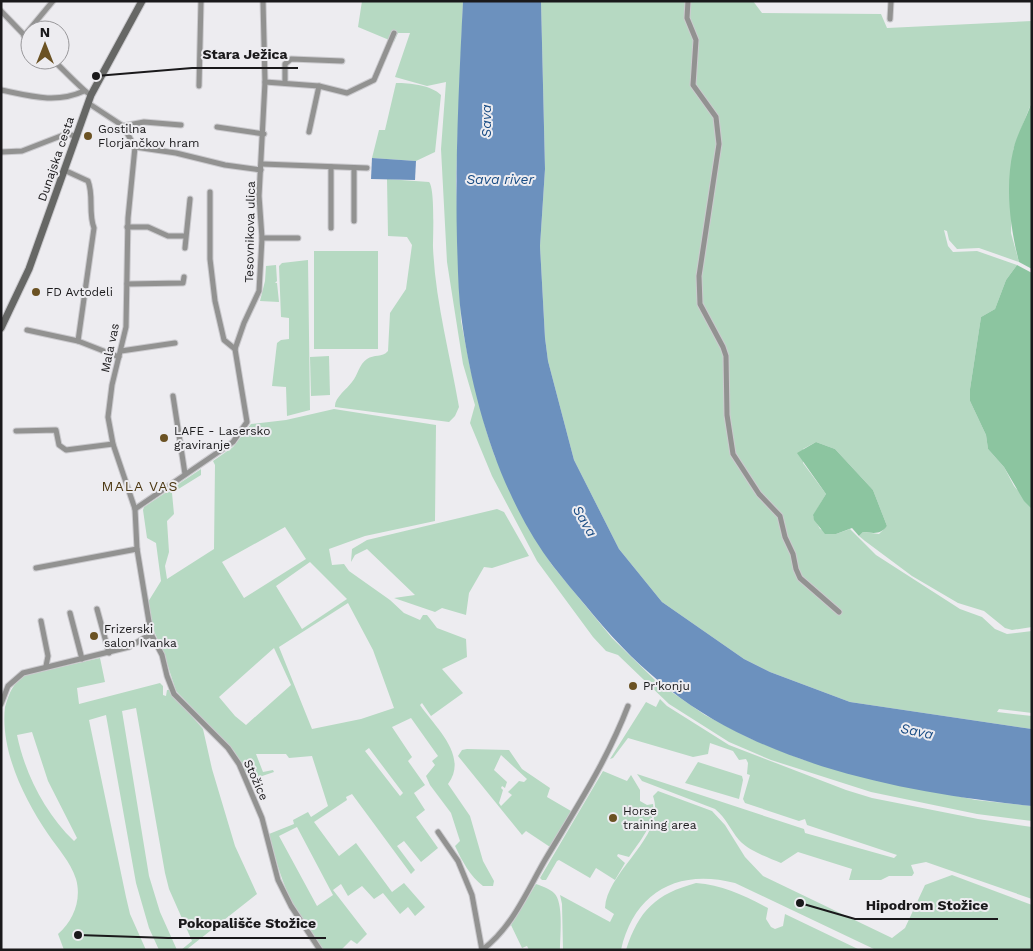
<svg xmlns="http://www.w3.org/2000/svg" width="1033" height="951" font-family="'Work Sans',sans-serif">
<rect width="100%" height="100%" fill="#edecf0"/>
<g fill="#b6d9c2" fill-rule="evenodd">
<polygon points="362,1 463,1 456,181 461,321 470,367 486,430 495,457 535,537 552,565 612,638 657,682 705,715 749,738 801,759 867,777 976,800 1032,806 1032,821 977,814 871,792 771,760 729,742 669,704 618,655 606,651 593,637 537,561 492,476 470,423 475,405 463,364 447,262 441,149 446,82 427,86 395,77 410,33 398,33 394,42 358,27"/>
<polygon points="541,1 753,1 762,13 881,14 887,28 1032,21 1032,101 1013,150 1011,233 1019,262 979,248 957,249 949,240 947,231 944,230 948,246 953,252 977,251 1017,265 1006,280 995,309 981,317 970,389 970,401 986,435 988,449 1004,467 1014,486 1032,507 1032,627 1012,630 1005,628 984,611 958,603 912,576 865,541 859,536 863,532 879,534 887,526 873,490 835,449 816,442 803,449 803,463 826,494 813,516 820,529 836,534 850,529 876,555 960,609 982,617 995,629 1007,634 1032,631 1032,713 999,709 997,712 1032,716 1032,729 850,702 770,672 744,659 662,602 619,549 574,460 548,361 545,338 540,246 545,169"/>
<path d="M396 83C410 83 431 85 441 95L435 152 416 161 372 158 379 130H385Z"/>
<path d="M387 179 429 182C435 188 433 235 433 247 435 300 450 354 459 407L455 416 449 422 335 407C334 398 347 389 352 382 358 375 359 364 367 359 374 354 382 358 388 351L390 313 406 289 412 245 407 237 388 236Z"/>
<rect x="314" y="251" width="64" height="98"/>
<polygon points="308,260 310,410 287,416 286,387 272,386 277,343 281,340 289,339 289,318 281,317 279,266 282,263"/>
<polygon points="276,265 277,281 275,283 277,283 279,302 260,301 265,281 266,266"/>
<polygon points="329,356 330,395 311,396 310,357"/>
<path d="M334 409 436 425 435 521 365 536 329 549 332 565 344 564 349 571 390 600 404 613 420 620 423 615H427L437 628 466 639 467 657 442 669 463 693 431 716 422 703 420 705C435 727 469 756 448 784L470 816 483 861 494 881 493 886H483C470 876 462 861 455 846L460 841 451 813 430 785 426 776 435 765 432 761 438 756 411 718 392 727 412 757 408 761 425 785 414 793 425 810 416 817 438 848 421 862 404 841 397 846 415 870 411 874 352 794 346 797 347 800 314 822 339 856 356 843 392 892 404 883 425 907 415 916 408 907 400 914 383 893 374 899 362 886 348 896 341 884 333 890 367 934 357 944 351 940 341 950H323C294 918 279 876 269 834L294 824 293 820 308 812 311 817 328 806 312 756 289 758 286 754H256L263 772 273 770 274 772 250 780 234 751 176 691 165 657 151 624 148 602 161 581 156 543 147 538 143 510 144 507 201 469V475L172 493 174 514 167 521 169 552 165 566 167 579 214 549 215 465 213 461 233 447 251 424 286 420ZM285 527 306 559 244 598 222 562ZM310 562 347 599 302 629 276 586ZM348 603 373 650 394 708 361 719 312 729 279 647ZM274 648 291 685 246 725 235 716 219 697ZM369 748 403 793 400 796 365 751ZM297 827 333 895 317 906 279 836Z"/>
<polygon points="497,509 504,512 529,556 492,568 484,567 469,593 466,615 442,608 435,612 394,598 415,595 367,549 355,555 351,562 352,549 367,540"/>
<path d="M100 658 105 682 77 688 79 704 160 683 163 686V695L166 696 167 690H169L203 729 212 769 235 846 257 894 186 950H181L192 941 169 889 165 873 136 708 122 711 149 876 160 912 177 950H159L149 928 136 883 106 715 89 720 126 897 130 914 146 950H64L58 934C73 921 82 900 76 879 70 861 58 849 48 834 24 799 0 750 5 707 9 693 13 683 25 675ZM32 732 48 781 77 838 74 841C45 813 25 774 17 735Z"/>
<path d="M660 699 667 706 729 745 846 790 872 798 978 819 1032 827V899L926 862 911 865 914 873 912 876H889L881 880H849L852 869 798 852 781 863C767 857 749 851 739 840 730 829 726 818 715 809L642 781 637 774 804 829 805 833 894 858 897 855 807 825 805 819 799 821 745 803 743 799 750 775 747 774 748 763 746 759 739 760 733 751 710 743 708 754 693 757 628 738 613 758 610 759 646 702 656 707Z"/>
<path d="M467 749 509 750 522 769 550 788 547 797 571 811 550 847 526 831 522 835 458 756 462 750ZM501 755 527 779 524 782 519 781 508 792 512 795 501 806 499 803 503 790 501 788 502 786 505 788 507 782 494 770Z"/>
<polygon points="698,762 742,776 743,780 739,799 685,783"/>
<path d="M603 771 627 781 631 775 640 790V801L647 805 653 804C656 823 639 842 629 857L618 854 617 856 625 863 615 880 596 868 590 878 559 860 557 861 546 880H542L540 878Z"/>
<path d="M658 791 712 811 725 825 745 857 763 876 892 938 905 928 925 885 952 875 1032 905V950H876L735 883C678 868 634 892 621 950H563L562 904 560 895 610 922 614 914 605 908C607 870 667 837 653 796Z"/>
<path d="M696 883C723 885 743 895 768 908L766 919 771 927 775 929 783 926 785 914 860 950H626C639 910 656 894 696 883Z"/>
<path d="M536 884C542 886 550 889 554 893 564 902 560 937 560 950H529L527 946 522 948 511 925Z"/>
</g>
<g fill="#8cc5a0">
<path d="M1032 101V269L1019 262C1010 227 1005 187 1013 151 1016 136 1027 117 1032 101Z"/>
<polygon points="1017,265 1032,273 1031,508 1024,501 1004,467 988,449 986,435 970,401 970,389 981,317 995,309 1006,280"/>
<path d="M816 442 835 449 873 490 887 526C880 535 874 533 863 532L859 536 852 528 836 534H825L814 520 813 515 826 494 797 453Z"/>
</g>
<g fill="#6c91be">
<path d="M463 1H541L545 169 540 246 545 338 548 361 574 460 619 549 662 602 744 659 770 672 850 702 1032 729V806C936 796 837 779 749 738 682 707 632 663 586 606 575 593 564 580 553 566 501 497 474 406 462 322 458 295 458 268 457 242 455 161 459 82 463 1Z"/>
<polygon points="372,158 416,161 415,180 371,179"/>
</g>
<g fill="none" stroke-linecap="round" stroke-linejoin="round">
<g stroke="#cbcace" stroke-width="7">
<g id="street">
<polyline points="688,1 687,18 696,40 693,85 716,117 719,144 699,276 700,304 723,347 726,356 727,415 733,454 759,494 780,516 785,537 793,554 796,569 800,578 839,612"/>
<polyline points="1,11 30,41"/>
<polyline points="890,19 891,1"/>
<polyline points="24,36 53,1"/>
<path d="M53 60C61 67 85 93 91 95"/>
<polyline points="265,82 319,86 347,93 374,80 394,33"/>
<polyline points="285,83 285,64 291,59 342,61"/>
<polyline points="199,86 201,1"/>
<path d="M1 90C30 96 56 104 84 91"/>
<polyline points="88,103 123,126 135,147 128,218 126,327 112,385 108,417 113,444 135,509 137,549 151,634 162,655 167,676 174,694 228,748 239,764 262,818 278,880 291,906 320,950"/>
<polyline points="123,126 144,122 181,125"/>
<polyline points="217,127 264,134"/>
<polyline points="309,132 319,86"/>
<polyline points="135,147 176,153 225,165 261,170"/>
<polyline points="1,152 22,151 66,134 76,136"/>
<polyline points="262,164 367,168"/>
<polyline points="354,168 354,221"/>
<path d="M64 170 88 181C94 196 88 212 94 228L78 341"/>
<polyline points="210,192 210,259 215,301 224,340 235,349"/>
<polyline points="127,227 148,227 168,236 185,236"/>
<polyline points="331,228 331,167"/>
<polyline points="262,238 298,238"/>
<polyline points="185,248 190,199"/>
<polyline points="127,284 183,283 184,277"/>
<polyline points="27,330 78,341 119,357"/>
<polyline points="121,351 175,343"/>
<polyline points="173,396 185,474"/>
<polyline points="16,431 56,430 59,445 66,450 113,444"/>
<polyline points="135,509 233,442 247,422 235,349 244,323 259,291 262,238 259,196 265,82 263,1"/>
<polyline points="36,568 137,549"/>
<polyline points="97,609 109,653"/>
<polyline points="70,613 82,659"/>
<polyline points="41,621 48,656 46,666"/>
<polyline points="1,704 8,686 23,673 129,647 151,634"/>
<polyline points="438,832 458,861 472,895 482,950"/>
<path d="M482 950C512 928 527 891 545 860 575 810 607 761 628 706"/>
</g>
</g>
<g stroke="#cbcace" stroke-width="9">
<polyline id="secondary" points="1,328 29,269 91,95 142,1"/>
</g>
<use href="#street" stroke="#929291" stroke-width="5"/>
<use href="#secondary" stroke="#666765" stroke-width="7"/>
</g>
<g fill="#6b5223" stroke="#edecf0" stroke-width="2">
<circle cx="88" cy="136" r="5"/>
<circle cx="36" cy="292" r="5"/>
<circle cx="164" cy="438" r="5"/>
<circle cx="94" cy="636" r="5"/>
<circle cx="633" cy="686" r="5"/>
<circle cx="613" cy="818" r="5"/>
</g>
<g text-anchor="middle" stroke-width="4" stroke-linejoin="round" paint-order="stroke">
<g font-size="12" fill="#1a191b" stroke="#edecf0" text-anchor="start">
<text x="98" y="133">Gostilna<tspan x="98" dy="14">Florjančkov hram</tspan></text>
<text x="46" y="296">FD Avtodeli</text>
<text x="174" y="435">LAFE - Lasersko<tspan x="174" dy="14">graviranje</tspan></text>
<text x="104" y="633">Frizerski<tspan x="104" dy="14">salon Ivanka</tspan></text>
<text x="643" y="690">Pr'konju</text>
<text x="623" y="815">Horse<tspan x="623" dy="14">training area</tspan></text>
</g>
<g font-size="12" fill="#1a191b" stroke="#edecf0">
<text transform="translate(56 159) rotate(-71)" y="4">Dunajska cesta</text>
<text transform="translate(250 232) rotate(-89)" y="4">Tesovnikova ulica</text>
<text transform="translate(110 348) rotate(-78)" y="4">Mala vas</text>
<text transform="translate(256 780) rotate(66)" y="4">Stožice</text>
</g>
<g font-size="14" font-style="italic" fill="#174b84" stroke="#edecf0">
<text transform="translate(486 121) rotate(-90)" y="5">Sava</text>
<text x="500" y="184">Sava river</text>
<text transform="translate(585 521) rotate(60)" y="5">Sava</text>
<text transform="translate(917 731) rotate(12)" y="5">Sava</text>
</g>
<g font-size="14" letter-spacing="1" fill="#4c3812" stroke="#edecf0">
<text x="140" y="491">MALA VAS</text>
</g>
</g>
<path fill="none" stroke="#1a191b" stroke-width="2" d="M96 76L192 68H298M800 903L855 919H998M78 935L168 938H326"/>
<g fill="#1a191b" stroke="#edecf0" stroke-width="2">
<circle cx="96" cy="76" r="5"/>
<circle cx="800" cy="903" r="5"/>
<circle cx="78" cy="935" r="5"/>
</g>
<g font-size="14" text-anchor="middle" font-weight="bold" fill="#1a191b" stroke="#edecf0" stroke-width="4" stroke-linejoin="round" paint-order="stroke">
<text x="245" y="59">Stara Ježica</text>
<text x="927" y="910">Hipodrom Stožice</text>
<text x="247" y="928">Pokopališče Stožice</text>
</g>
<rect width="1033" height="951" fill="none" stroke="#1a191b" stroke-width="5"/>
<g transform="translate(45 45)"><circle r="24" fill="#edecf0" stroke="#99989b"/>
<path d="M0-4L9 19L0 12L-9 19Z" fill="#6b5223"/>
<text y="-8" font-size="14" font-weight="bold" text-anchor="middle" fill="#1a191b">N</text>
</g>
</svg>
